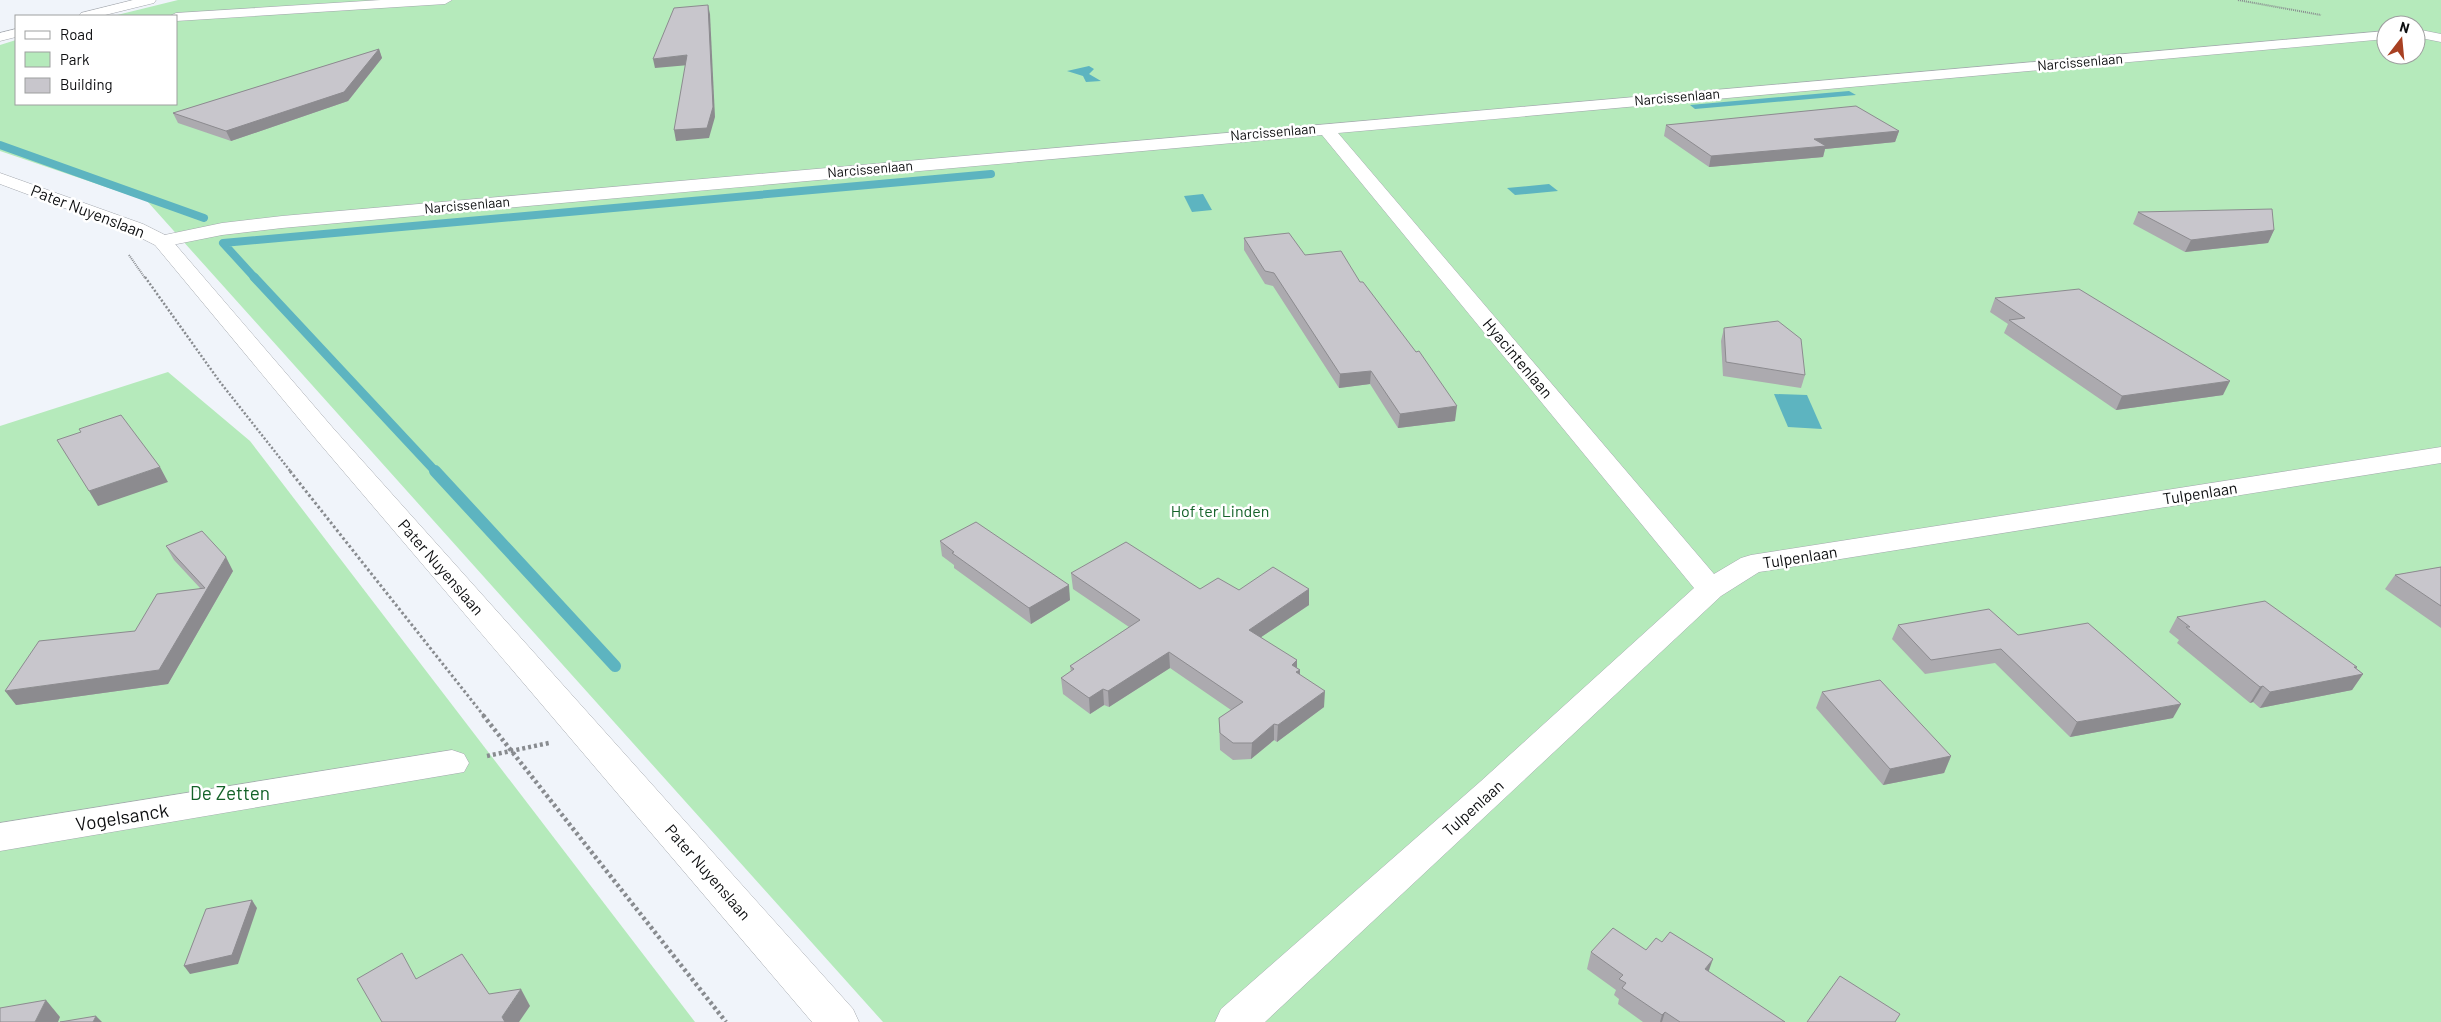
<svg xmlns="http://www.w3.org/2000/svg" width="2441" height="1022" font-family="Barlow,sans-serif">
<rect width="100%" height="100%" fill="#f0f4fa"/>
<g fill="#b5eabb" fill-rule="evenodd">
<path d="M178 0H2441V1022H883L147 201 0 151V45L16 40V104H176V16H113ZM2386 25H2416V55H2386Z"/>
<polygon points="168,372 250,441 695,1022 0,1022 0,426"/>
</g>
<g fill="#5db4c0">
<polygon points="1089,66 1094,69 1089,74 1101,81 1086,82 1083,76 1067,71"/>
<polygon points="1849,91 1856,95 1695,109 1690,105"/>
<polygon points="1549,184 1558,191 1515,195 1507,188"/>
<polygon points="1203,194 1212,210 1192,212 1184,196"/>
<polygon points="1774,394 1807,395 1822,429 1788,427"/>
</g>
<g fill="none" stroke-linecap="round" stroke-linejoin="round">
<g stroke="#5db4c0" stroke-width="8">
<polyline points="0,145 204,218"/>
<polyline points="255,278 223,243 991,174"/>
</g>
<polyline stroke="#5db4c0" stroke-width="9" points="254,277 436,472"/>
<polyline stroke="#5db4c0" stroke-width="12" points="435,471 615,666"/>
<g stroke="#a4a8ae" stroke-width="1">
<g id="street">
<polygon points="381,0 452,0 445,4 176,21 176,16 170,16 176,13"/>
<polygon points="2416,29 2441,34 2441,42 2416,37"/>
<polygon points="2386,31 2386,39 1338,133 1714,574 1741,558 1751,555 2441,447 2441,463 1759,572 1721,596 1265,1022 1215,1022 1221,1009 1481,781 1694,588 1322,135 282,228 222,235 162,247 155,245 152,241 155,237 222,223 282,216"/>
<polygon points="452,750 464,754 469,763 464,772 0,851 0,823"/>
</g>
</g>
<g stroke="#a4a8ae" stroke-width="1">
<g id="secondary">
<polygon points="133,0 156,0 154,3 101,16 79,16 81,13"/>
<polygon points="16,29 16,37 0,41 0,33"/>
<polygon points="0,173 143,224 169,237 333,428 853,1009 859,1022 812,1022 315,438 155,245 129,232 0,184"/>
</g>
</g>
<g stroke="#888b8f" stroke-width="2" stroke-dasharray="1 1" stroke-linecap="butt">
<polyline points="2238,0 2321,15"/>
<polyline points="129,255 145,278"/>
</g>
<polyline stroke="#888b8f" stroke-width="2.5" stroke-dasharray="2 2" stroke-linecap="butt" points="145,277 220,382 291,472"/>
<polyline stroke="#888b8f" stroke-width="3" stroke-dasharray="2.5 2.5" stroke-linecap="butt" points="290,471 484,716"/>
<g stroke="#888b8f" stroke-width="4.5" stroke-dasharray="3 3" stroke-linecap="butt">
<polyline points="483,715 726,1022"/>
<polyline points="487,756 549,743"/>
</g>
<use href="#street" fill="#fff" fill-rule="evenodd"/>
<use href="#secondary" fill="#fff" fill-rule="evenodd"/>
</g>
<g fill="#acaaaf">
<polygon points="379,49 382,58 348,101 231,141 178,123 173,113"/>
<polygon points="1666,125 1899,131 1895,142 1825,149 1823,157 1709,167 1664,136"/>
<polygon points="2138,212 2274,230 2268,243 2185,252 2133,224"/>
<polygon points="1244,238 1305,255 1360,282 1455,421 1398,428 1370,384 1339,388 1273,286 1265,284 1244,250"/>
<polygon points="1995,298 2223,395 2116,410 2004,333 2008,324 1990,312"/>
<polygon points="1724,328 1805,375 1801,388 1723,376 1721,341"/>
<polygon points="940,541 1070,600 1031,624 954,568 954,565 942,556"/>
<polygon points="166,546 233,571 168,684 16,705 135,631 200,588 174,560"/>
<polygon points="2441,567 2441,628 2385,589 2395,575"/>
<polygon points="1071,573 1200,589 1239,590 1309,589 1309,605 1261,637 1300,670 1300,675 1324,707 1277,742 1274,740 1251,759 1233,760 1220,750 1219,718 1231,710 1170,668 1109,707 1104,705 1090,714 1063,694 1061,678 1071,672 1070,666 1129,627 1073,589"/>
<polygon points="2177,617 2356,668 2363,674 2352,690 2260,708 2253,702 2250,703 2177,643 2179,640 2169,632"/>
<polygon points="1898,625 2018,635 2173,718 2070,737 1995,663 1925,674 1892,639"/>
<polygon points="1822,692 1951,756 1944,773 1883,785 1816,708"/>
<polygon points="1646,950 1708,972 1785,1022 1643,1022 1618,1004 1619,999 1614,995 1616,990 1587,969 1591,952"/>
</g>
<g fill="#8c8b8f">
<polygon points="708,5 710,14 715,117 709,138 676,141 674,130"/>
<polygon points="379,49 382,58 348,101 231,141 226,131"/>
<polygon points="687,55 689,65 655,68 653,59"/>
<polygon points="1899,131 1895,142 1825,149 1823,157 1709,167 1711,156 1814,139"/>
<polygon points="2274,230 2268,243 2185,252 2191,240"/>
<polygon points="1371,371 1370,384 1339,388 1340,374"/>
<polygon points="2230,381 2223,395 2116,410 2122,396"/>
<polygon points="1457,406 1455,421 1398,428 1400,414"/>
<polygon points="160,467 168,482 98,506 89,491"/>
<polygon points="226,557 233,571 168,684 16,705 5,691 159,670"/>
<polygon points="1069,585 1070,600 1031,624 1029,608"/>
<polygon points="1309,589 1309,605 1248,646 1249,630"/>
<polygon points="1169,652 1170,668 1109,707 1108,691"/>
<polygon points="1297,660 1297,671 1300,670 1299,686 1292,665"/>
<polygon points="2354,667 2357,667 2351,676 2363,674 2352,690 2260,708 2270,692"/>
<polygon points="2263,686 2253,702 2250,703 2260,687"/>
<polygon points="1103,689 1104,705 1090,714 1089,698"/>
<polygon points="1325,691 1324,707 1277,742 1278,725"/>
<polygon points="2181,704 2173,718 2070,737 2077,722"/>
<polygon points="1274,724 1274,740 1251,759 1252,743"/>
<polygon points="1951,756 1944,773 1883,785 1890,769"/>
<polygon points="252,900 257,908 238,964 190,974 184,966"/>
<polygon points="1713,959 1707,976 1705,969"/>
<polygon points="521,989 530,1006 519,1022 504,1022 502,1017"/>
<polygon points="46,1000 60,1017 58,1022 35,1022"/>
<polygon points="1665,1012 1662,1022 1660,1022 1662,1015"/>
<polygon points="96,1016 102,1022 93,1022"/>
</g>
<g fill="#c8c6cc" stroke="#8c8b8f">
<polygon points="708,5 713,107 707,128 674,130 687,55 653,59 674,8"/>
<polygon points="379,49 344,92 226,131 173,113"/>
<polygon points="1856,106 1899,131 1814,139 1826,146 1711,156 1666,125"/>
<polygon points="2272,209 2274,230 2191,240 2138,212"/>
<polygon points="1289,233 1305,255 1341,251 1360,282 1363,282 1416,352 1419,351 1457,406 1400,414 1371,371 1340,374 1274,273 1265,271 1244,238"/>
<polygon points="2079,289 2230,381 2122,396 2009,320 2025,318 1995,298"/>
<polygon points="1778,321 1801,339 1805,375 1726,362 1724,328"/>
<polygon points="121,415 160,467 89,491 57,440 81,432 79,429"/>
<polygon points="976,522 1069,585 1029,608 952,553 954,552 940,541"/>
<polygon points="202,531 226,557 159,670 5,691 39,641 135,631 157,594 205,588 166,546"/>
<polygon points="1126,542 1200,589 1218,578 1239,590 1273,567 1309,589 1249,630 1297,660 1292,665 1300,670 1296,672 1325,691 1278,725 1274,724 1252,743 1233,743 1220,733 1219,718 1243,702 1169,652 1108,691 1103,689 1089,698 1061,678 1074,669 1070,666 1140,620 1071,573"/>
<polygon points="2441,567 2441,606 2395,575"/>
<polygon points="2265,601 2357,667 2354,667 2363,674 2270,692 2263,686 2260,687 2186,627 2190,627 2177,617"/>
<polygon points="1989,609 2018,635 2088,623 2181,704 2077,722 2001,649 1931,660 1898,625"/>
<polygon points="1880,680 1951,756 1890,769 1822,692"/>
<polygon points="252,900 232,955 184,966 206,909"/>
<polygon points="1613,928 1646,950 1656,938 1662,942 1670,932 1713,959 1705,969 1785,1022 1680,1022 1665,1012 1662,1015 1622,988 1626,983 1619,979 1623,975 1591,952"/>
<polygon points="402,953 416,979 462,954 489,994 521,989 502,1017 505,1022 382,1022 357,979"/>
<polygon points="1840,976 1900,1014 1895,1022 1807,1022"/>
<polygon points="46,1000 35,1022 0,1022 0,1008"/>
<polygon points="96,1016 93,1022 60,1022"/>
</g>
<g text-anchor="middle" stroke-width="5" stroke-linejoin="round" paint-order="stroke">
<g font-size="14" fill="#0d0e10" stroke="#fff">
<text transform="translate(2080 62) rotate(-5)" y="5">Narcissenlaan</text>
<text transform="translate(1677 97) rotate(-5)" y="5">Narcissenlaan</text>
<text transform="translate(1273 132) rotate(-5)" y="5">Narcissenlaan</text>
<text transform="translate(870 169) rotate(-5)" y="5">Narcissenlaan</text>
<text transform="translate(467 205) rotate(-5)" y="5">Narcissenlaan</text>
</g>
<g font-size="16" fill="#0d0e10" stroke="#fff">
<text transform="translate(88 211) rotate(21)" y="6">Pater Nuyenslaan</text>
<text transform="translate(1518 358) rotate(50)" y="6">Hyacintenlaan</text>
<text transform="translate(2200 493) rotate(-9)" y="6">Tulpenlaan</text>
<text transform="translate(1800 557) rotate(-9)" y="6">Tulpenlaan</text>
<text transform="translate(441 567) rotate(49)" y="6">Pater Nuyenslaan</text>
<text transform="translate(1473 808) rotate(-42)" y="6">Tulpenlaan</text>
<text transform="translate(708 872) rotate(49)" y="6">Pater Nuyenslaan</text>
</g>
<g font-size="16" fill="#146229" stroke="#fff">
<text x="1220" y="517">Hof ter Linden</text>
</g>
<g font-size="19" fill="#146229" stroke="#fff">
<text x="230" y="800">De Zetten</text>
</g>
<g font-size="19" fill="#0d0e10" stroke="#fff">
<text transform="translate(122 817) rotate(-9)" y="7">Vogelsanck</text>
</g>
</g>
<rect x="15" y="15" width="162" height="90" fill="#ffffff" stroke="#9e9f9f"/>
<rect x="25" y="31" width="25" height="8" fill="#ffffff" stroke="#9e9f9f"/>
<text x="60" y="40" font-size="15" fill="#0d0e10">Road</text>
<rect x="25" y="52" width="25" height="15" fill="#b5eabb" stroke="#9e9f9f"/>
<text x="60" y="65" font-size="15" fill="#0d0e10">Park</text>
<rect x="25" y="78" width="25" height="15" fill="#c8c6cc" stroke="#9e9f9f"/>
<text x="60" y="90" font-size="15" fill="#0d0e10">Building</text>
<g transform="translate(2401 40) rotate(16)"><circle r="24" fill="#ffffff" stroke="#9e9f9f"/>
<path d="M0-4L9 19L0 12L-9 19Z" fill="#a84022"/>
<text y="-8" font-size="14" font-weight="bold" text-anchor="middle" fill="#0d0e10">N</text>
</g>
</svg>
